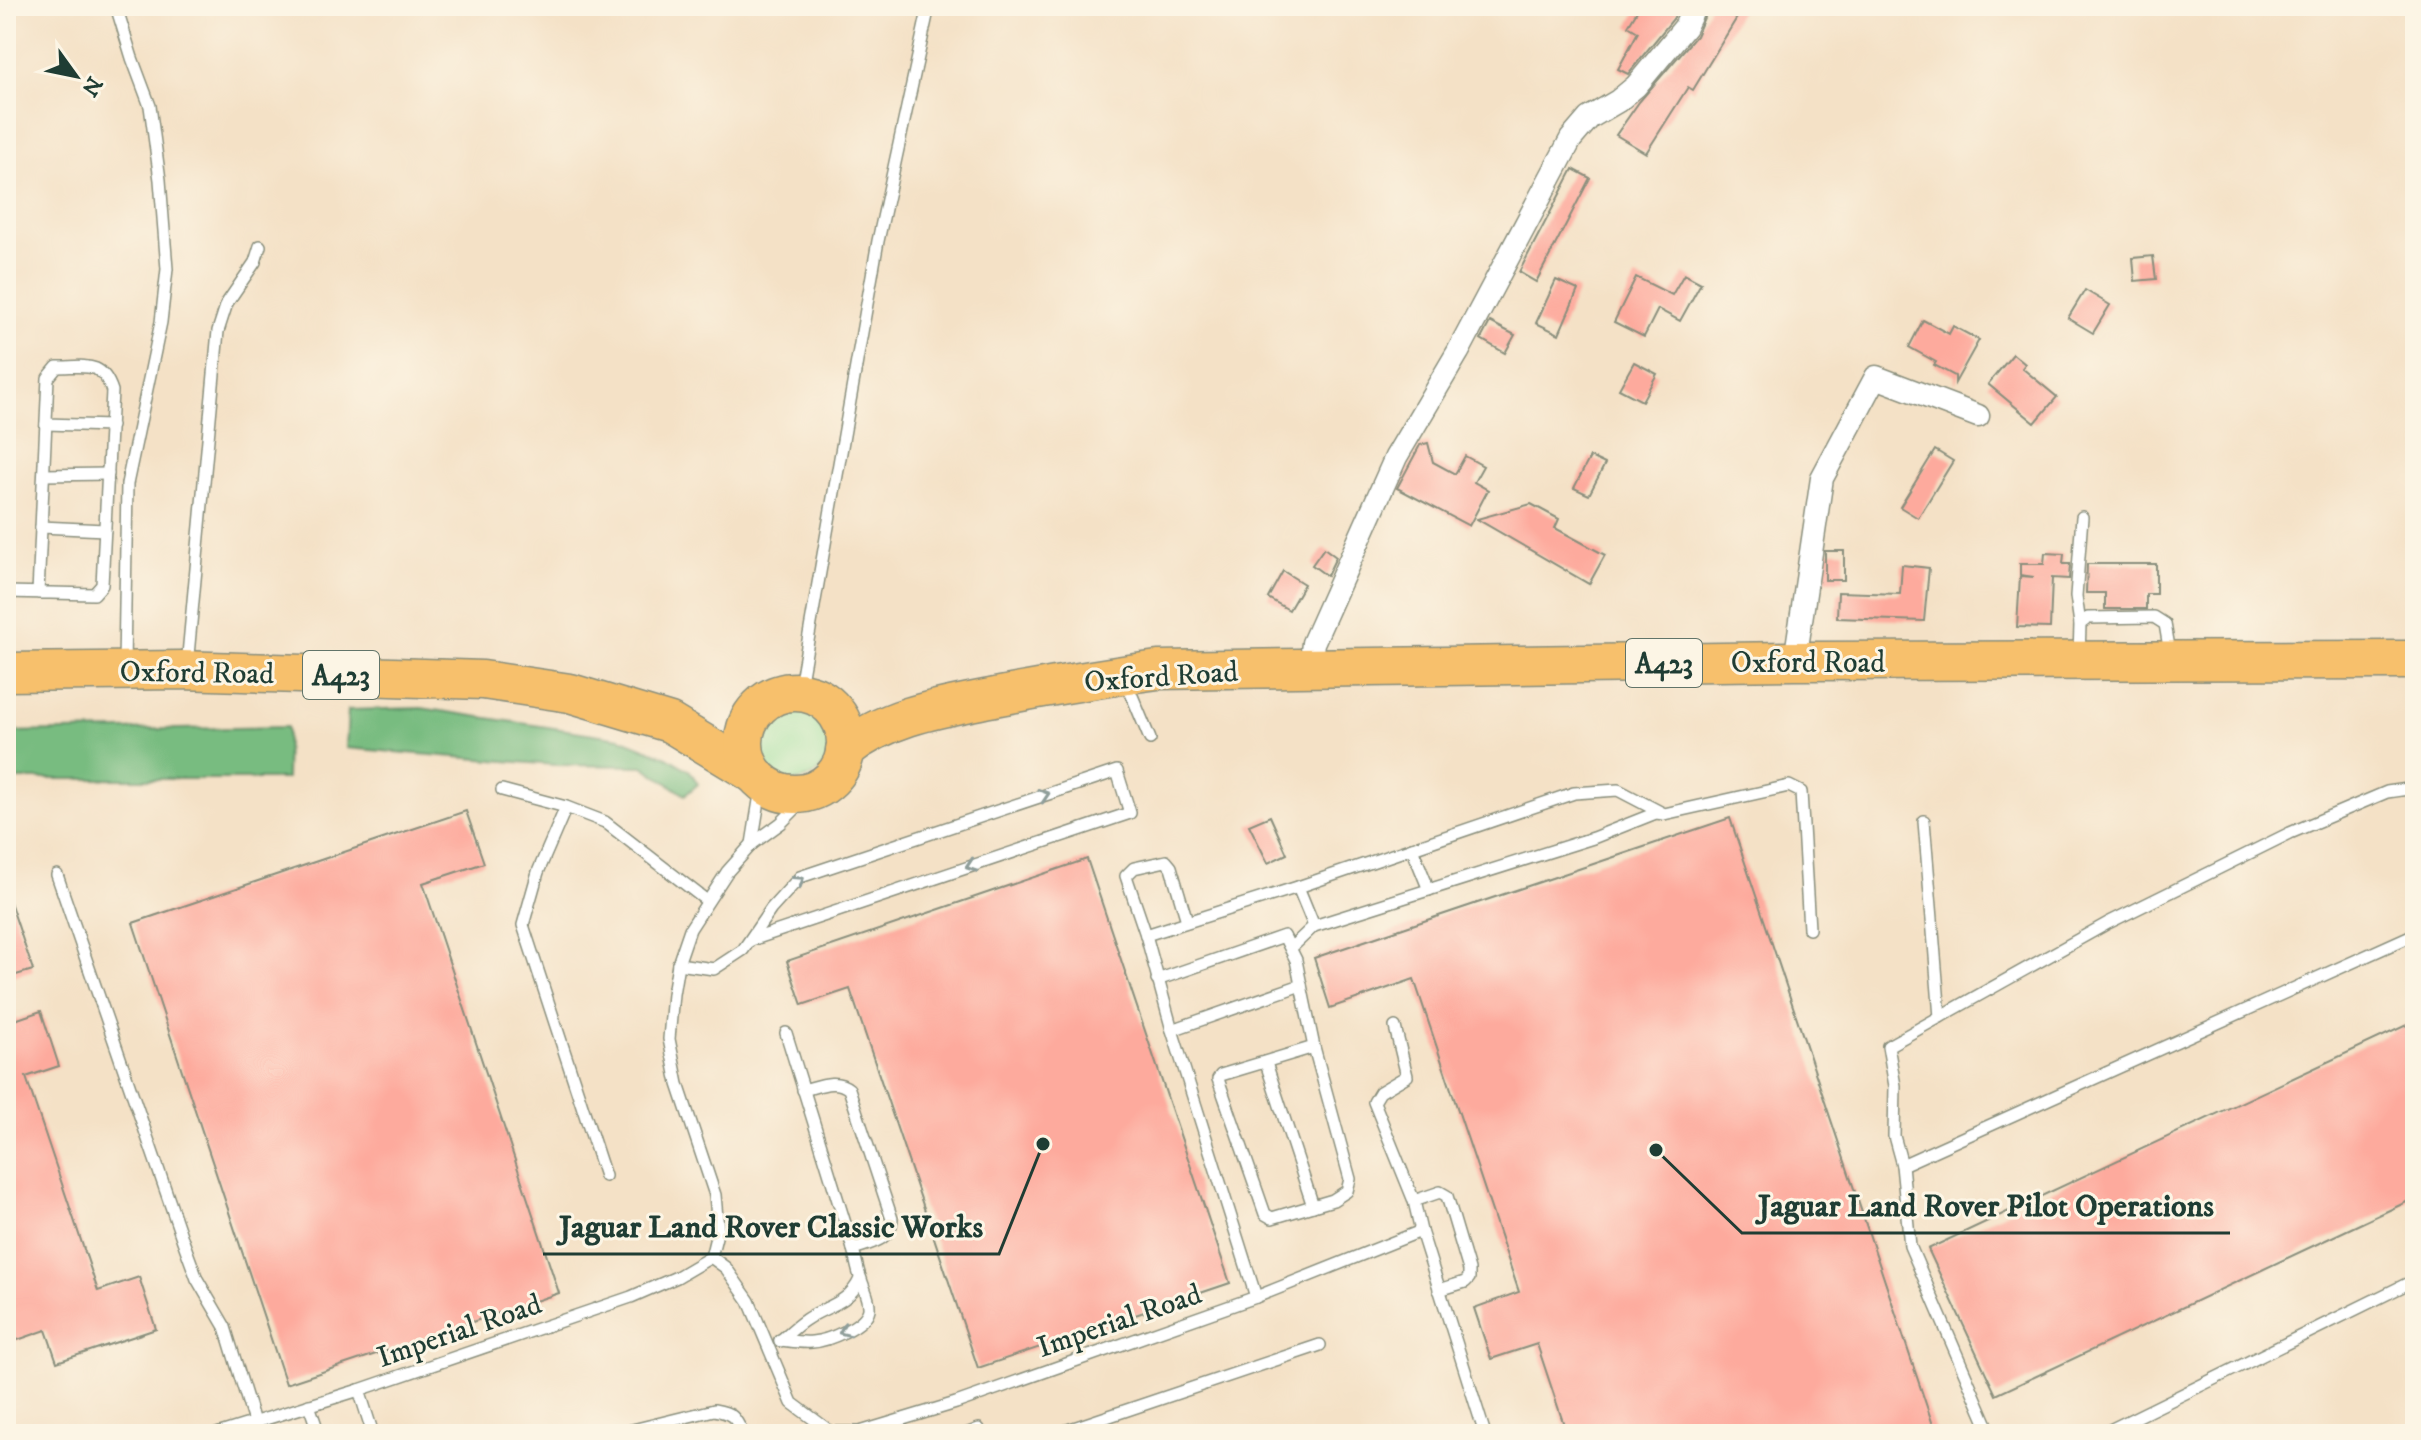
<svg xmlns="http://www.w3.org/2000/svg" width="2421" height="1440" font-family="'IM FELL DW Pica',serif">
<rect width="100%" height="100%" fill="#fcf5e5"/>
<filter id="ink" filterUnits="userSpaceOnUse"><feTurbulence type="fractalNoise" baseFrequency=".0125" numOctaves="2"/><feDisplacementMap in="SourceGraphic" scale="16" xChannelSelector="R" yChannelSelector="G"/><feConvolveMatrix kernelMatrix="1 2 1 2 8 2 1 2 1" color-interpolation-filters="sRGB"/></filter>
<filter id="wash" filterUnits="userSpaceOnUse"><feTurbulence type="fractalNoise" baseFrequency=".006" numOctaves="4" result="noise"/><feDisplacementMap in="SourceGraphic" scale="32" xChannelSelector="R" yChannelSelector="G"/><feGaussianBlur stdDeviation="1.8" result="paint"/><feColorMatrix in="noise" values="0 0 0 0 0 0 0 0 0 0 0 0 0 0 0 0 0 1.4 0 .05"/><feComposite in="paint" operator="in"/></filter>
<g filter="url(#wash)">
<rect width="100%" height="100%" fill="#f4e1c6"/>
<circle fill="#95dd98" stroke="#5a8d66" stroke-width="2" cx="793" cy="744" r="37"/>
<g fill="#78bc80" stroke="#4c7c5a" stroke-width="2">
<polygon points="421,708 620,738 667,757 690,771 698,784 685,795 643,766 555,765 346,748 348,710"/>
<polygon points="287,727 286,779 6,779 6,732"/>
</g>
<g id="blocks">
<g fill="#fdaa9d">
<polygon points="1640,6 1680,6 1673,19 1628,74 1618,69 1638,32 1628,26"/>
<polygon points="1709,6 1744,6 1693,90 1688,87 1646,153 1616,135 1639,102 1696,36"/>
<polygon points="1573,169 1590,178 1536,282 1519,272"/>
<polygon points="2153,256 2156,279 2135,281 2133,258"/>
<polygon points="1684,274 1701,283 1680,321 1658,309 1644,337 1614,322 1636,277 1672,295"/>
<polygon points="1556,280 1578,290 1559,334 1536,323"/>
<polygon points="2085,290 2110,305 2093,333 2068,318"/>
<polygon points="1923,320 1949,334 1953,326 1979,340 1955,383 1955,376 1934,365 1936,362 1909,347"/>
<polygon points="1490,322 1515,335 1505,353 1481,339"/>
<polygon points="2013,354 2025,364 2022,368 2057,397 2035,423 1988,384"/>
<polygon points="1634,362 1657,374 1642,401 1619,389"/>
<polygon points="1428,443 1433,462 1455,474 1465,456 1483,466 1474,482 1488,490 1469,526 1397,488 1420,445"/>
<polygon points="1935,450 1953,461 1918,518 1900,507"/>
<polygon points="1590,457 1605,464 1589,495 1574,488"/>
<polygon points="1531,504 1559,519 1555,528 1605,555 1589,584 1477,519"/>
<polygon points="1324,548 1336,557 1327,576 1312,565"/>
<rect x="1825" y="551" width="19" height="29"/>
<polygon points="2045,553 2064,554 2063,564 2070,564 2069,579 2052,578 2050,628 2017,627 2020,576 2034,577 2020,575 2020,564 2044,564"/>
<polygon points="2087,564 2156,564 2156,594 2146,594 2146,609 2105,609 2105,593 2086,593"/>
<polygon points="1902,565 1929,568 1924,621 1837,618 1838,592 1900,594"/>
<polygon points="1283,571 1304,584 1289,610 1268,598"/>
<polygon points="466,811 484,863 423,883 559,1293 286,1384 133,923"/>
<polygon points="1270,816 1287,854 1268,863 1249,825"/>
<polygon points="1730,818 1936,1434 1567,1434 1537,1344 1491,1359 1474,1308 1519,1292 1414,979 1330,1008 1314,958"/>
<polygon points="1087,859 1230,1283 978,1368 850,989 802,1005 787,961"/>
<polygon points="6,899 9,899 33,970 6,978"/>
<polygon points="41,1011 59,1066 26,1077 98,1291 139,1277 156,1329 57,1362 46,1330 6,1344 6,1023"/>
<polygon points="2415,1021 2415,1198 1996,1395 1928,1249"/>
</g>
</g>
</g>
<g filter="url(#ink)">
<use href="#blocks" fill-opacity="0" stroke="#8a8f7d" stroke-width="2"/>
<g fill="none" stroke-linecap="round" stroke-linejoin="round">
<g stroke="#8a8f7d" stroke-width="14">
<g id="service">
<polyline points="116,6 132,58 150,106 160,180 167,269 161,322 127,484 124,666"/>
<polyline points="46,424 111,426"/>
<polyline points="44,475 108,474"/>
<polyline points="41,527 105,530"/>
<path d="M6 592 94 594 102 585 112 391C102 360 85 367 57 367L48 378 38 593"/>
<polyline points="2080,624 2076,596 2082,517"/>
<polyline points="2079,657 2080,624 2088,618 2154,617 2165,624 2170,653"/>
<polyline points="187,666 218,331 227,303 255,262 260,246"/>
<polyline points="1125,679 1150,739"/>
<polyline points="799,692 878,241 929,6"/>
<polyline points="502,790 566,807"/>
<polyline points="1924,821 1940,1017"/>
<polyline points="752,844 762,782"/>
<polyline points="1412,848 1429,890"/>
<polyline points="57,875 183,1241 197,1279 225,1327 254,1422"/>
<polyline points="1298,887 1314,926"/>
<polyline points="1187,921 1171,867 1166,861 1134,868 1126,876 1146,935 1172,1030 1256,1297"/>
<polyline points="1146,935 1298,887 1574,793 1618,790 1664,814 1789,786 1801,792 1809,929"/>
<polyline points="1291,948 1314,926 1593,838 1656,813 1664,814"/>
<polyline points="678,964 714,969 743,950 771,909 800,877 1117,771 1130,813 751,940"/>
<polyline points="1157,980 1284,936 1296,960 1301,985 1172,1030"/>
<polyline points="1301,985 1314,1047 1350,1179 1347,1191 1333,1200 1272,1218 1265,1214 1218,1079 1221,1075 1314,1047"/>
<polyline points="1395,1027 1407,1076 1380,1092 1374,1102 1414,1201 1421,1231"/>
<polyline points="1266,1063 1313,1206"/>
<path d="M803 1090C819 1086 836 1078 849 1089L892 1219C891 1241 870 1243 853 1249"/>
<polyline points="1902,1165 2415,934"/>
<polyline points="605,1176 523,925 538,872 566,807 605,822 707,901"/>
<polyline points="1414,1201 1440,1192 1447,1196 1469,1270 1469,1278 1465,1282 1439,1290"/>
<polyline points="711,1257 726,1268 749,1301 792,1403 831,1432 860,1432 956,1403 1256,1297 1421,1231 1485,1434"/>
<path d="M780 1340C790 1341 801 1343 812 1342 827 1341 866 1326 869 1309 870 1298 864 1290 861 1279 857 1270 856 1259 853 1249L786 1033"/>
<path d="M780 1341C788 1334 796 1326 805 1320 825 1306 849 1304 860 1279"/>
<polyline points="359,1390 373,1434"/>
<polyline points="309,1405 319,1434"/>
<polyline points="217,1434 359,1390 631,1297 677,1277 711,1257 718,1229 715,1195 678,1084 669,1039 673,994 678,964 690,929 727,872 752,844 781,823 815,789"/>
<path d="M616 1434 714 1410C733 1413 735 1417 743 1434"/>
<polyline points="966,1434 979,1429 981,1434"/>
<polyline points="1056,1434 1320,1345"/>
<polyline points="1991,1434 1910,1246 1902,1165 1894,1136 1895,1086 1888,1046 2108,923 2290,833 2387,792 2415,788"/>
<polyline points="2102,1434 2415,1280"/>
</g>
</g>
<g stroke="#8a8f7d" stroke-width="25">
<g id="minor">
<polyline points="1795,661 1822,478 1876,377 1978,416"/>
<polyline points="1310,668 1313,643 1396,457 1458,352 1571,139 1589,118 1618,101 1636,86 1685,27 1695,6"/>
</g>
</g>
<g stroke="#8a8f7d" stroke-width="41">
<g id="trunk">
<polyline points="6,672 181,670 483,680 570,693 670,723 754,774"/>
<circle cx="795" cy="743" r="51"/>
<path d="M845 750C889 714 946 707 1000 696 1053 686 1105 677 1158 670L1795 661 2415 660"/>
</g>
</g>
<use href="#service" stroke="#fff" stroke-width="11"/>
<use href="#minor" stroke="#fff" stroke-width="22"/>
<use href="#trunk" stroke="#f7c06c" stroke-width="38"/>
</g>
<defs><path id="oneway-chevron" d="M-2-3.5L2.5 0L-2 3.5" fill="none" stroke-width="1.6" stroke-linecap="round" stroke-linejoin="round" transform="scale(2)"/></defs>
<g stroke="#8f9e9a">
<use href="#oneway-chevron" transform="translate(1044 795) rotate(-18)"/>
<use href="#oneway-chevron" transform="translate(971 866) rotate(161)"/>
<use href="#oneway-chevron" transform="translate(799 881) rotate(-33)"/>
<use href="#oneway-chevron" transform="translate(844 1331) rotate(156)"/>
</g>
</g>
<g text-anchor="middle" stroke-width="6" stroke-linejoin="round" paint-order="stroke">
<g fill="#fcf5e5" stroke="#617469" stroke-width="2">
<rect x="1626" y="639" width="76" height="48" rx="6"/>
<rect x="303" y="651" width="76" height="48" rx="6"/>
</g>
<g font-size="28" font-weight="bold" fill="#1f3d34">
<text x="1664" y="673">A423</text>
<text x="341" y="685">A423</text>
</g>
<g font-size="30" fill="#1f3d34" stroke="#fcf5e5">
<text x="1808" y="672">Oxford Road</text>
<text transform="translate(197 672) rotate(1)" y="10">Oxford Road</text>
<text transform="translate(1161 676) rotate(-4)" y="10">Oxford Road</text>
<text transform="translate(1119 1320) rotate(-19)" y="10">Imperial Road</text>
<text transform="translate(459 1330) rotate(-19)" y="10">Imperial Road</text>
</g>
</g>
<path fill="none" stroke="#1f3d34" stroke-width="3" d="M1656 1150L1742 1233H2230M1043 1144L999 1254H543"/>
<g fill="#1f3d34" stroke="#fcf5e5" stroke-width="3">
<circle cx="1656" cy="1150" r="8"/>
<circle cx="1043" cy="1144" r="8"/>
</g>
<g font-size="32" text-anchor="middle" font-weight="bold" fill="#1f3d34" stroke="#fcf5e5" stroke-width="6" stroke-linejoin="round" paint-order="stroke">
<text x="1986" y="1216">Jaguar Land Rover Pilot Operations</text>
<text x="771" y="1237">Jaguar Land Rover Classic Works</text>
</g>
<rect width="2421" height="1440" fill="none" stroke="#fcf5e5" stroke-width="32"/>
<g transform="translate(76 76) rotate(123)" stroke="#fcf5e5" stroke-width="6" paint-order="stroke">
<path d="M0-6L14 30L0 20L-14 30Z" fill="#1f3d34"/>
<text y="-12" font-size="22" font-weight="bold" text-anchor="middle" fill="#1f3d34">N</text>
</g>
</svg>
